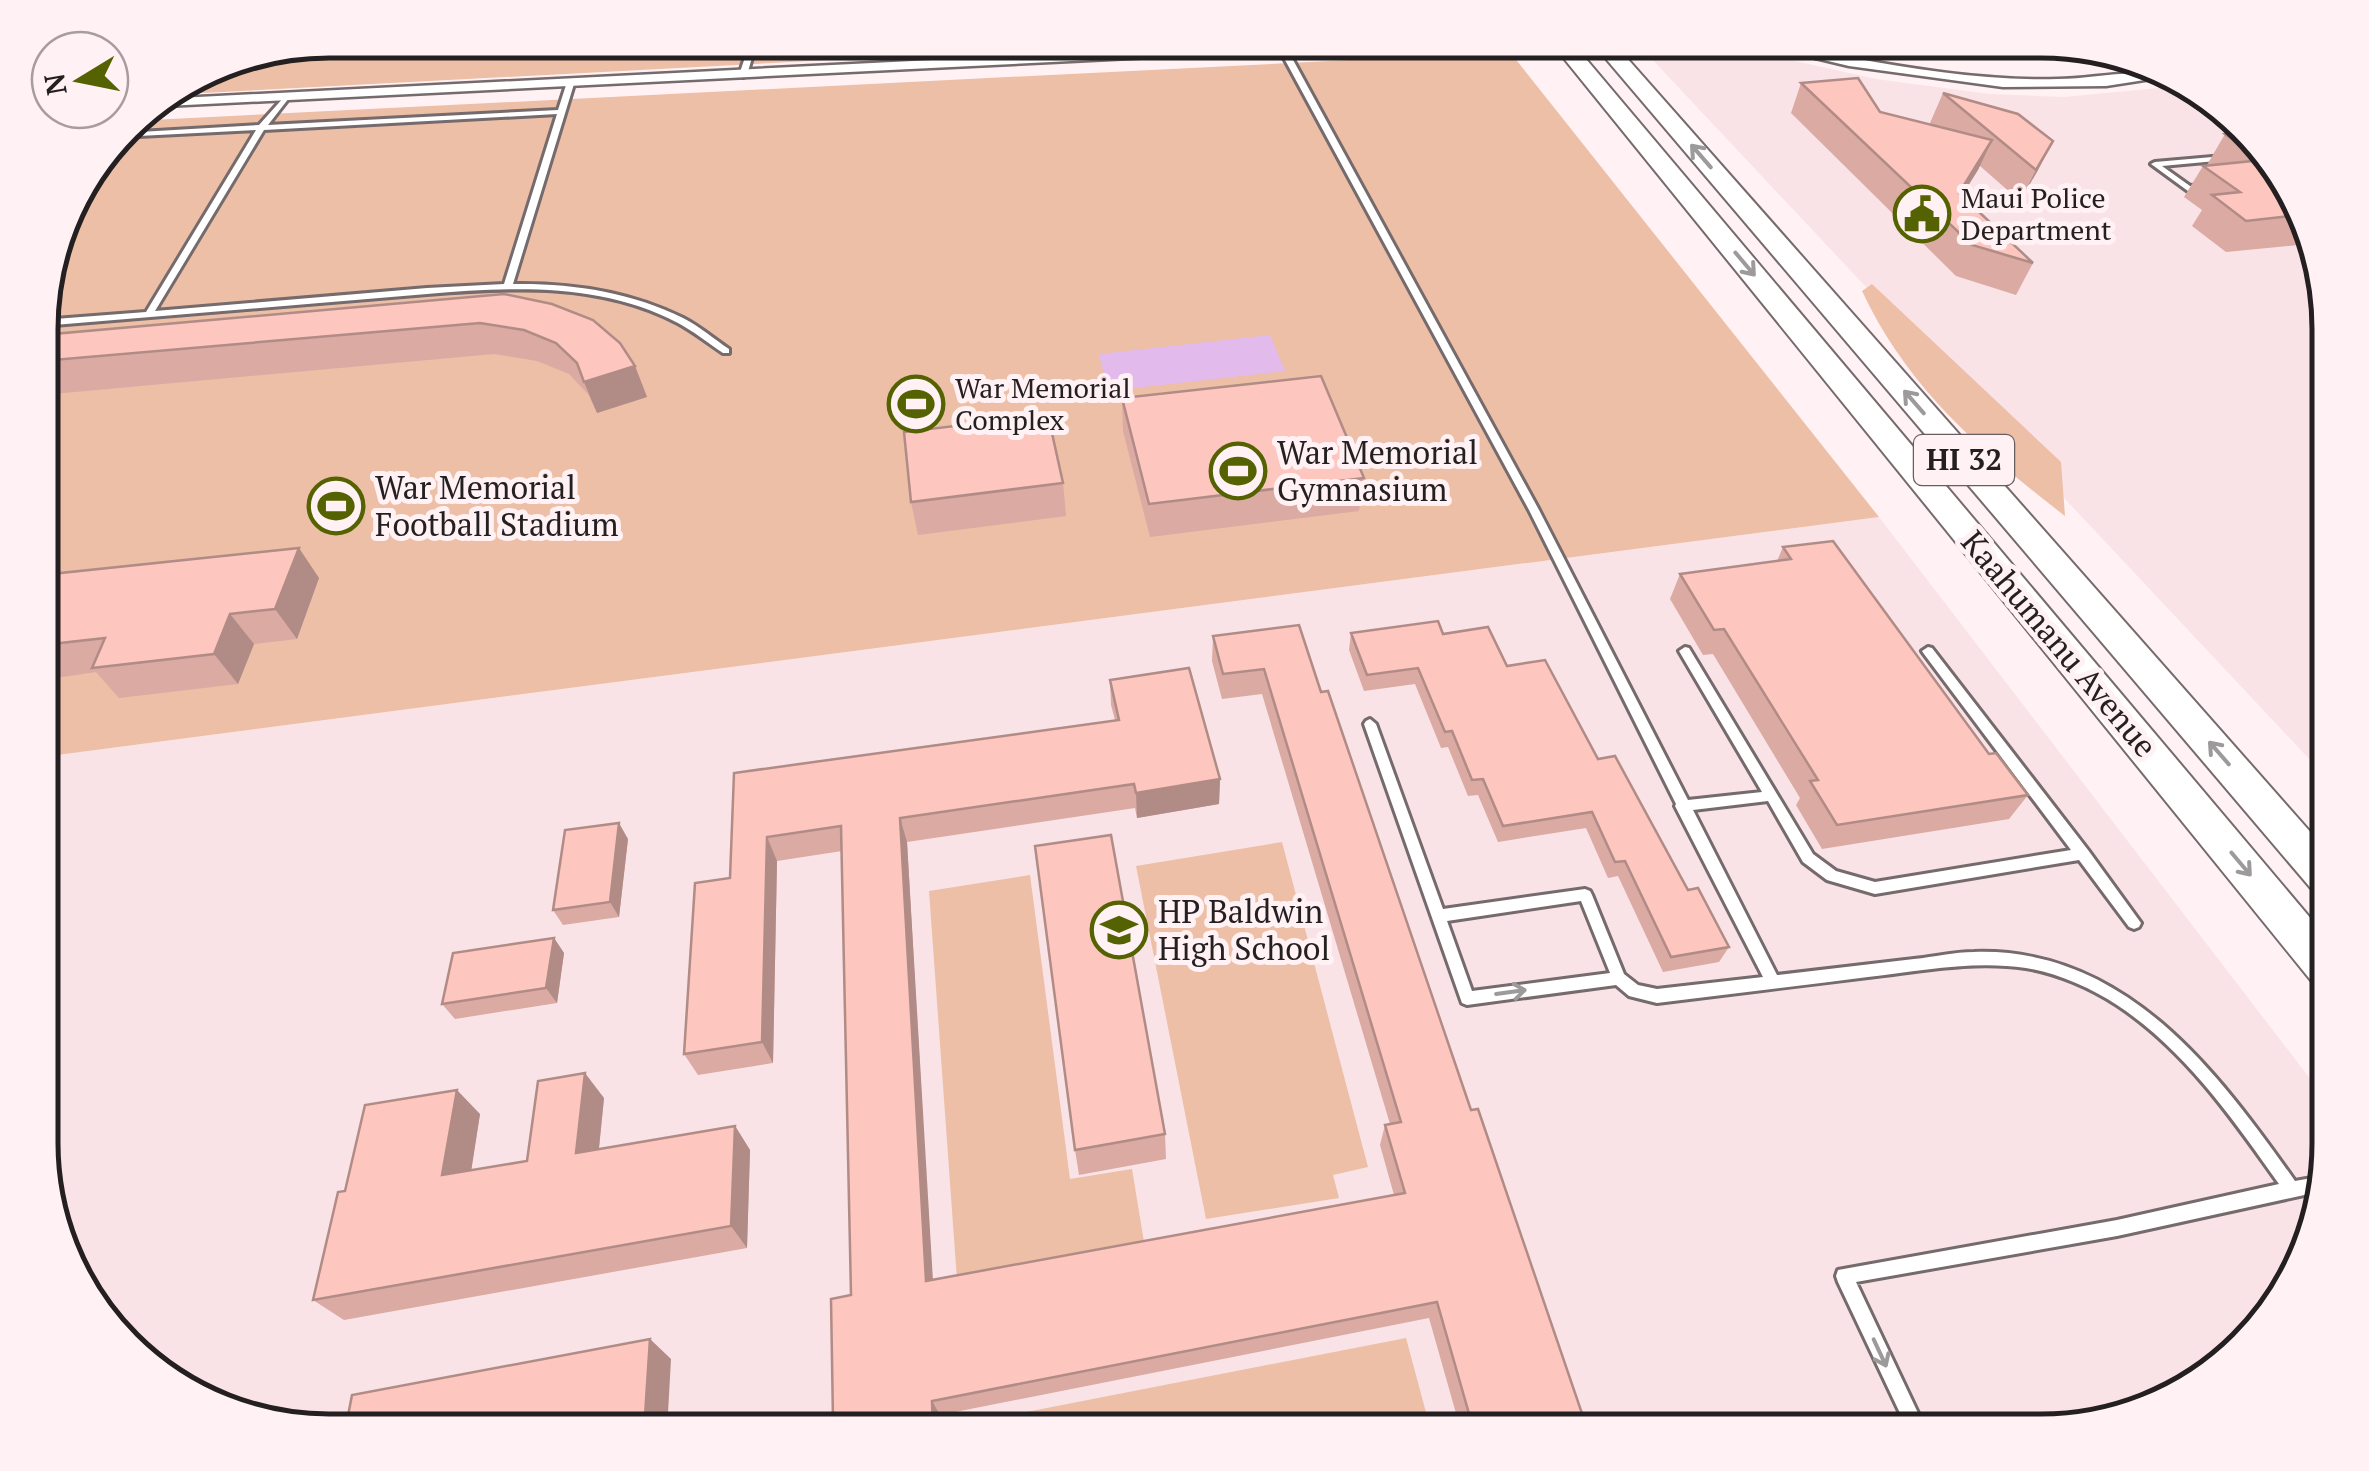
<svg xmlns="http://www.w3.org/2000/svg" width="2369" height="1471" font-family="'PT Serif',serif">
<rect width="100%" height="100%" fill="#fff1f4"/>
<g fill="#f9e3e7">
<polygon points="1634,40 1718,44 1876,79 1989,94 2064,97 2191,85 2200,88 2290,184 2328,309 2328,779"/>
<polygon points="1879,517 2328,1102 2328,1161 2281,1302 2185,1392 2059,1430 328,1431 169,1383 79,1287 42,1179 42,757"/>
</g>
<g fill="#ecbfa6">
<polygon points="329,40 1209,40 165,95 219,62"/>
<polygon points="1510,52 1879,517 42,757 42,292 70,201 131,121"/>
<path d="M1872 284 2061 462 2065 516C1981 451 1908 389 1862 291Z"/>
<polygon points="1282,842 1368,1167 1333,1175 1339,1198 1206,1219 1136,866"/>
<polygon points="1030,875 1070,1179 1132,1169 1144,1242 957,1280 929,891"/>
<polygon points="1406,1338 1431,1431 960,1431 959,1425"/>
</g>
<polygon fill="#e2baec" points="1270,335 1285,371 1108,391 1099,354"/>
<g fill="none" stroke-linecap="round" stroke-linejoin="round">
<g stroke="#756a6c" stroke-width="6">
<g id="lane">
<polygon points="751,40 757,40 747,75 743,77 739,75"/>
<polygon points="1816,40 1823,40 1827,44 1821,56 1817,58 1813,56 1819,44"/>
<path d="M1280 46 1286 47 1539 510 1688 800 1762 792 1679 651 1685 647 1689 648 1813 854 1836 871 1875 882 2071 850 1924 654 1922 651 1928 647 1932 648 2088 850 2141 923 2139 927 2134 929 2129 927 2079 860 1875 894 1827 880 1803 862 1768 801 1693 810 1777 975C1823 970 1868 964 1914 959 1934 957 1954 952 1974 952 2125 947 2217 1071 2295 1181L2323 1176 2318 1192 2117 1236 1856 1282 1926 1430H1908L1838 1282 1836 1276 1838 1270 2117 1220 2279 1184C2233 1119 2185 1050 2117 1005 2091 988 2057 973 2026 968 1973 960 1921 971 1868 977 1798 986 1727 994 1657 1003L1629 996 1616 985 1467 1005 1462 1003 1364 724 1366 721 1370 719 1376 724 1443 909 1585 889 1590 891 1592 895 1624 974 1638 985 1657 989 1763 977 1675 806 1676 804 1529 510 1278 47ZM1581 901 1610 973 1472 991 1447 921Z"/>
<path d="M567 82 574 84 513 284C571 283 631 292 683 318 699 326 714 339 729 349V353H723C708 343 693 331 678 323 600 282 511 287 427 294L42 326V320L146 312 256 130 119 137 122 133 259 125 285 96 289 98 268 125 558 110ZM557 114 504 284 427 288 155 311 264 130Z"/>
<polygon points="2224,156 2227,156 2227,160 2162,166 2190,186 2202,185 2206,187 2188,191 2151,164 2155,162"/>
<polygon points="2319,969 2324,971 2328,981 2328,1007 2323,1005 2312,975 2314,971"/>
</g>
</g>
<g stroke="#756a6c" stroke-width="5">
<g id="street">
<polygon points="1330,40 1420,40 1413,44 146,107 159,99"/>
<path d="M1740 40C1779 40 1815 51 1853 58 1920 70 1989 81 2058 79 2092 79 2132 68 2164 77L2106 86 2003 87 1849 66Z"/>
</g>
</g>
<g stroke="#756a6c" stroke-width="4">
<g id="primary">
<polygon points="1549,40 1570,40 2328,939 2328,989 2313,983"/>
<polygon points="1590,40 1611,40 2328,852 2328,897 2314,892"/>
</g>
</g>
<use href="#lane" fill="#fff" fill-rule="evenodd"/>
<use href="#street" fill="#fff" fill-rule="evenodd"/>
<use href="#primary" fill="#fff" fill-rule="evenodd"/>
</g>
<g fill="#daaaa3">
<polygon points="1878,40 2041,40 2062,47 1902,60"/>
<polygon points="1801,83 1880,112 1932,125 1930,123 1943,93 2053,141 2020,201 1980,166 1962,196 2033,263 2016,295 1956,276 1791,113"/>
<polygon points="2242,132 2290,184 2308,244 2226,252 2192,226 2202,210 2184,197 2203,166 2207,165 2225,134"/>
<polygon points="504,294 635,366 647,397 597,413 588,394 569,374 537,361 494,354 42,395 42,335"/>
<polygon points="1122,398 1364,478 1359,511 1150,537 1123,431"/>
<polygon points="1063,483 1066,516 918,535 911,502"/>
<polygon points="1783,547 1989,754 2028,795 2009,819 1822,849 1796,805 1800,798 1713,654 1703,655 1670,599 1680,574 1777,561"/>
<polygon points="42,575 319,578 297,639 254,644 238,684 119,698 96,672 42,680"/>
<polygon points="1351,633 1443,634 1507,666 1598,759 1729,947 1719,962 1663,972 1618,876 1608,878 1586,828 1498,842 1478,795 1468,796 1448,747 1441,748 1415,684 1364,691 1349,650"/>
<polygon points="1213,636 1321,692 1471,1110 1588,1431 1461,1431 1429,1318 940,1415 941,1431 841,1431 833,1420 851,1295 842,851 777,861 773,1063 698,1075 684,1054 730,878 734,773 1115,720 1111,705 1110,680 1220,779 1219,804 1137,818 1135,808 907,842 932,1280 1394,1195 1380,1145 1385,1125 1390,1124 1262,694 1222,699 1212,661"/>
<polygon points="628,839 619,917 563,925 553,910"/>
<polygon points="554,938 564,953 557,1003 455,1019 442,1004"/>
<polygon points="604,1098 599,1149 735,1126 750,1150 747,1248 344,1320 313,1300 345,1191 480,1114 471,1170 527,1161"/>
<polygon points="1165,1134 1166,1159 1079,1175 1075,1150"/>
</g>
<g fill="#b18b85">
<polygon points="1992,140 1978,170 1944,224 1959,193"/>
<polygon points="2053,141 2037,172 2020,201 2036,170"/>
<polygon points="635,366 647,397 597,413 584,382"/>
<polygon points="299,548 319,578 297,639 275,609"/>
<polygon points="230,614 254,644 238,684 214,654"/>
<polygon points="1220,779 1219,804 1137,818 1136,793"/>
<polygon points="900,818 907,842 934,1298 926,1281"/>
<polygon points="619,823 628,839 619,917 610,902"/>
<polygon points="767,837 777,861 773,1063 762,1042"/>
<polygon points="554,938 564,953 557,1003 546,988"/>
<polygon points="585,1073 604,1098 596,1176 576,1153"/>
<polygon points="457,1090 480,1114 467,1198 442,1175"/>
<polygon points="735,1126 750,1150 747,1248 731,1226"/>
<polygon points="650,1339 671,1359 667,1431 644,1431"/>
<polygon points="932,1401 940,1415 941,1431 933,1431"/>
<polygon points="853,1416 856,1431 841,1431 833,1420"/>
</g>
<g fill="#fdc6be" stroke="#b18b85" stroke-width="2.5">
<polygon points="1858,78 1880,112 1992,140 1959,193 2033,263 1972,245 1801,83"/>
<polygon points="1943,93 2018,114 2053,141 2036,170"/>
<polygon points="2242,132 2290,184 2300,215 2246,221 2212,195 2240,192 2203,166 2262,160 2225,134"/>
<polygon points="504,294 552,304 593,320 620,343 635,366 584,382 577,363 556,343 524,330 480,323 42,361 42,335"/>
<polygon points="1321,376 1364,478 1149,504 1122,398"/>
<polygon points="1048,415 1063,483 911,502 904,432"/>
<polygon points="1833,541 1989,754 1996,753 2028,795 1837,825 1810,781 1818,780 1724,629 1714,630 1680,574 1791,559 1783,547"/>
<polygon points="299,548 275,609 230,614 214,654 92,668 105,638 42,645 42,575"/>
<polygon points="1438,621 1443,634 1488,627 1507,666 1545,660 1598,759 1615,756 1688,890 1698,888 1729,947 1671,957 1625,861 1615,862 1592,812 1503,826 1483,779 1472,780 1452,731 1445,732 1418,668 1367,675 1351,633"/>
<polygon points="1299,625 1321,692 1328,691 1471,1110 1478,1109 1588,1431 1474,1431 1437,1302 932,1401 933,1431 853,1431 853,1416 833,1420 831,1299 851,1295 841,826 767,837 762,1042 684,1054 695,883 730,878 734,773 1119,720 1110,680 1189,668 1220,779 1136,793 1134,784 900,818 926,1281 1405,1193 1385,1125 1401,1122 1264,669 1223,674 1213,636"/>
<polygon points="619,823 610,902 553,910 565,830"/>
<polygon points="1111,835 1165,1134 1075,1150 1035,846"/>
<polygon points="554,938 546,988 442,1004 453,953"/>
<polygon points="585,1073 576,1153 735,1126 731,1226 313,1300 338,1192 345,1191 365,1105 457,1090 442,1175 527,1161 538,1081"/>
<polygon points="650,1339 644,1431 345,1431 352,1395"/>
</g>
<defs><path id="oneway-shaft" d="M-6 0H5M1.5-3L5.5 0L1.5 3" fill="none" stroke-width="1.6" stroke-linecap="round" stroke-linejoin="round" transform="scale(2.5)"/></defs>
<g stroke="#9c9a9b">
<use href="#oneway-shaft" transform="translate(1701 156) rotate(-131)"/>
<use href="#oneway-shaft" transform="translate(1745 264) rotate(50)"/>
<use href="#oneway-shaft" transform="translate(1914 402) rotate(-131)"/>
<use href="#oneway-shaft" transform="translate(2219 753) rotate(-131)"/>
<use href="#oneway-shaft" transform="translate(2241 864) rotate(50)"/>
<use href="#oneway-shaft" transform="translate(1511 992) rotate(-8)"/>
<use href="#oneway-shaft" transform="translate(1880 1353) rotate(65)"/>
</g>
<defs>
<g id="civic-ring" transform="scale(2.875)"><circle r="9.5" fill="#fff1f4" stroke="#556202" stroke-width="1.5"/><path d="M-.6-6.5H3V-4.5H.6V-3L4-1V1h2V6H-6V1h2V-1L-.6-3ZM-1.2 2.5V6h2.4V2.5Z" fill="#556202"/></g>
<g id="stadium-ring" transform="scale(2.875)"><circle r="9.5" fill="#fff1f4" stroke="#556202" stroke-width="1.5"/><path d="M0-5a6.5 5 0 1 0 0 10a6.5 5 0 1 0 0-10ZM-3.5-1.8h7v3.6h-7Z" fill="#556202"/></g>
<g id="school-ring" transform="scale(2.875)"><circle r="9.5" fill="#fff1f4" stroke="#556202" stroke-width="1.5"/><path d="M0-5L7-2L0 1L-7-2ZM-4 1L0 2.5L4 1V4Q0 6-4 4Z" fill="#556202"/></g>
</defs>
<g fill-rule="evenodd">
<use href="#civic-ring" x="1922" y="214"/>
<use href="#stadium-ring" x="916" y="404"/>
<use href="#stadium-ring" x="1238" y="471"/>
<use href="#stadium-ring" x="336" y="506"/>
<use href="#school-ring" x="1119" y="930"/>
</g>
<g text-anchor="middle" stroke-width="10" stroke-linejoin="round" paint-order="stroke">
<g font-size="28" fill="#241f20" stroke="#fff1f4" text-anchor="start">
<text x="1961" y="208">Maui Police<tspan x="1961" dy="32">Department</tspan></text>
<text x="955" y="398">War Memorial<tspan x="955" dy="32">Complex</tspan></text>
</g>
<rect fill="#fff1f4" stroke="#665e60" stroke-width="2.5" x="1914" y="435" width="100" height="50" rx="8"/>
<g font-size="30" font-weight="bold" fill="#241f20">
<text x="1964" y="470">HI 32</text>
</g>
<g font-size="32" fill="#241f20" stroke="#fff1f4" text-anchor="start">
<text x="1277" y="464">War Memorial<tspan x="1277" dy="37">Gymnasium</tspan></text>
<text x="375" y="499">War Memorial<tspan x="375" dy="37">Football Stadium</tspan></text>
<text x="1158" y="923">HP Baldwin<tspan x="1158" dy="37">High School</tspan></text>
</g>
<g font-size="32" fill="#241f20" stroke="#fff1f4">
<text transform="translate(2059 644) rotate(50)" y="11">Kaahumanu Avenue</text>
</g>
</g>
<path d="M0 0H2369V1471H0ZM329 58H2041A271 271 0 0 1 2312 329V1143A271 271 0 0 1 2041 1414H329A271 271 0 0 1 58 1143V329A271 271 0 0 1 329 58Z" fill="#fff1f4" fill-rule="evenodd"/>
<path fill="none" stroke="#241f20" stroke-width="5" d="M329 58H2041A271 271 0 0 1 2312 329V1143A271 271 0 0 1 2041 1414H329A271 271 0 0 1 58 1143V329A271 271 0 0 1 329 58Z"/>
<g transform="translate(80 80) rotate(260)"><circle r="48" fill="#fff1f4" stroke="#a79d9f" stroke-width="2.5"/>
<path d="M0-8L18 38L0 25L-18 38Z" fill="#556202"/>
<text y="-15" font-size="28" font-weight="bold" text-anchor="middle" fill="#241f20">N</text>
</g>
</svg>
